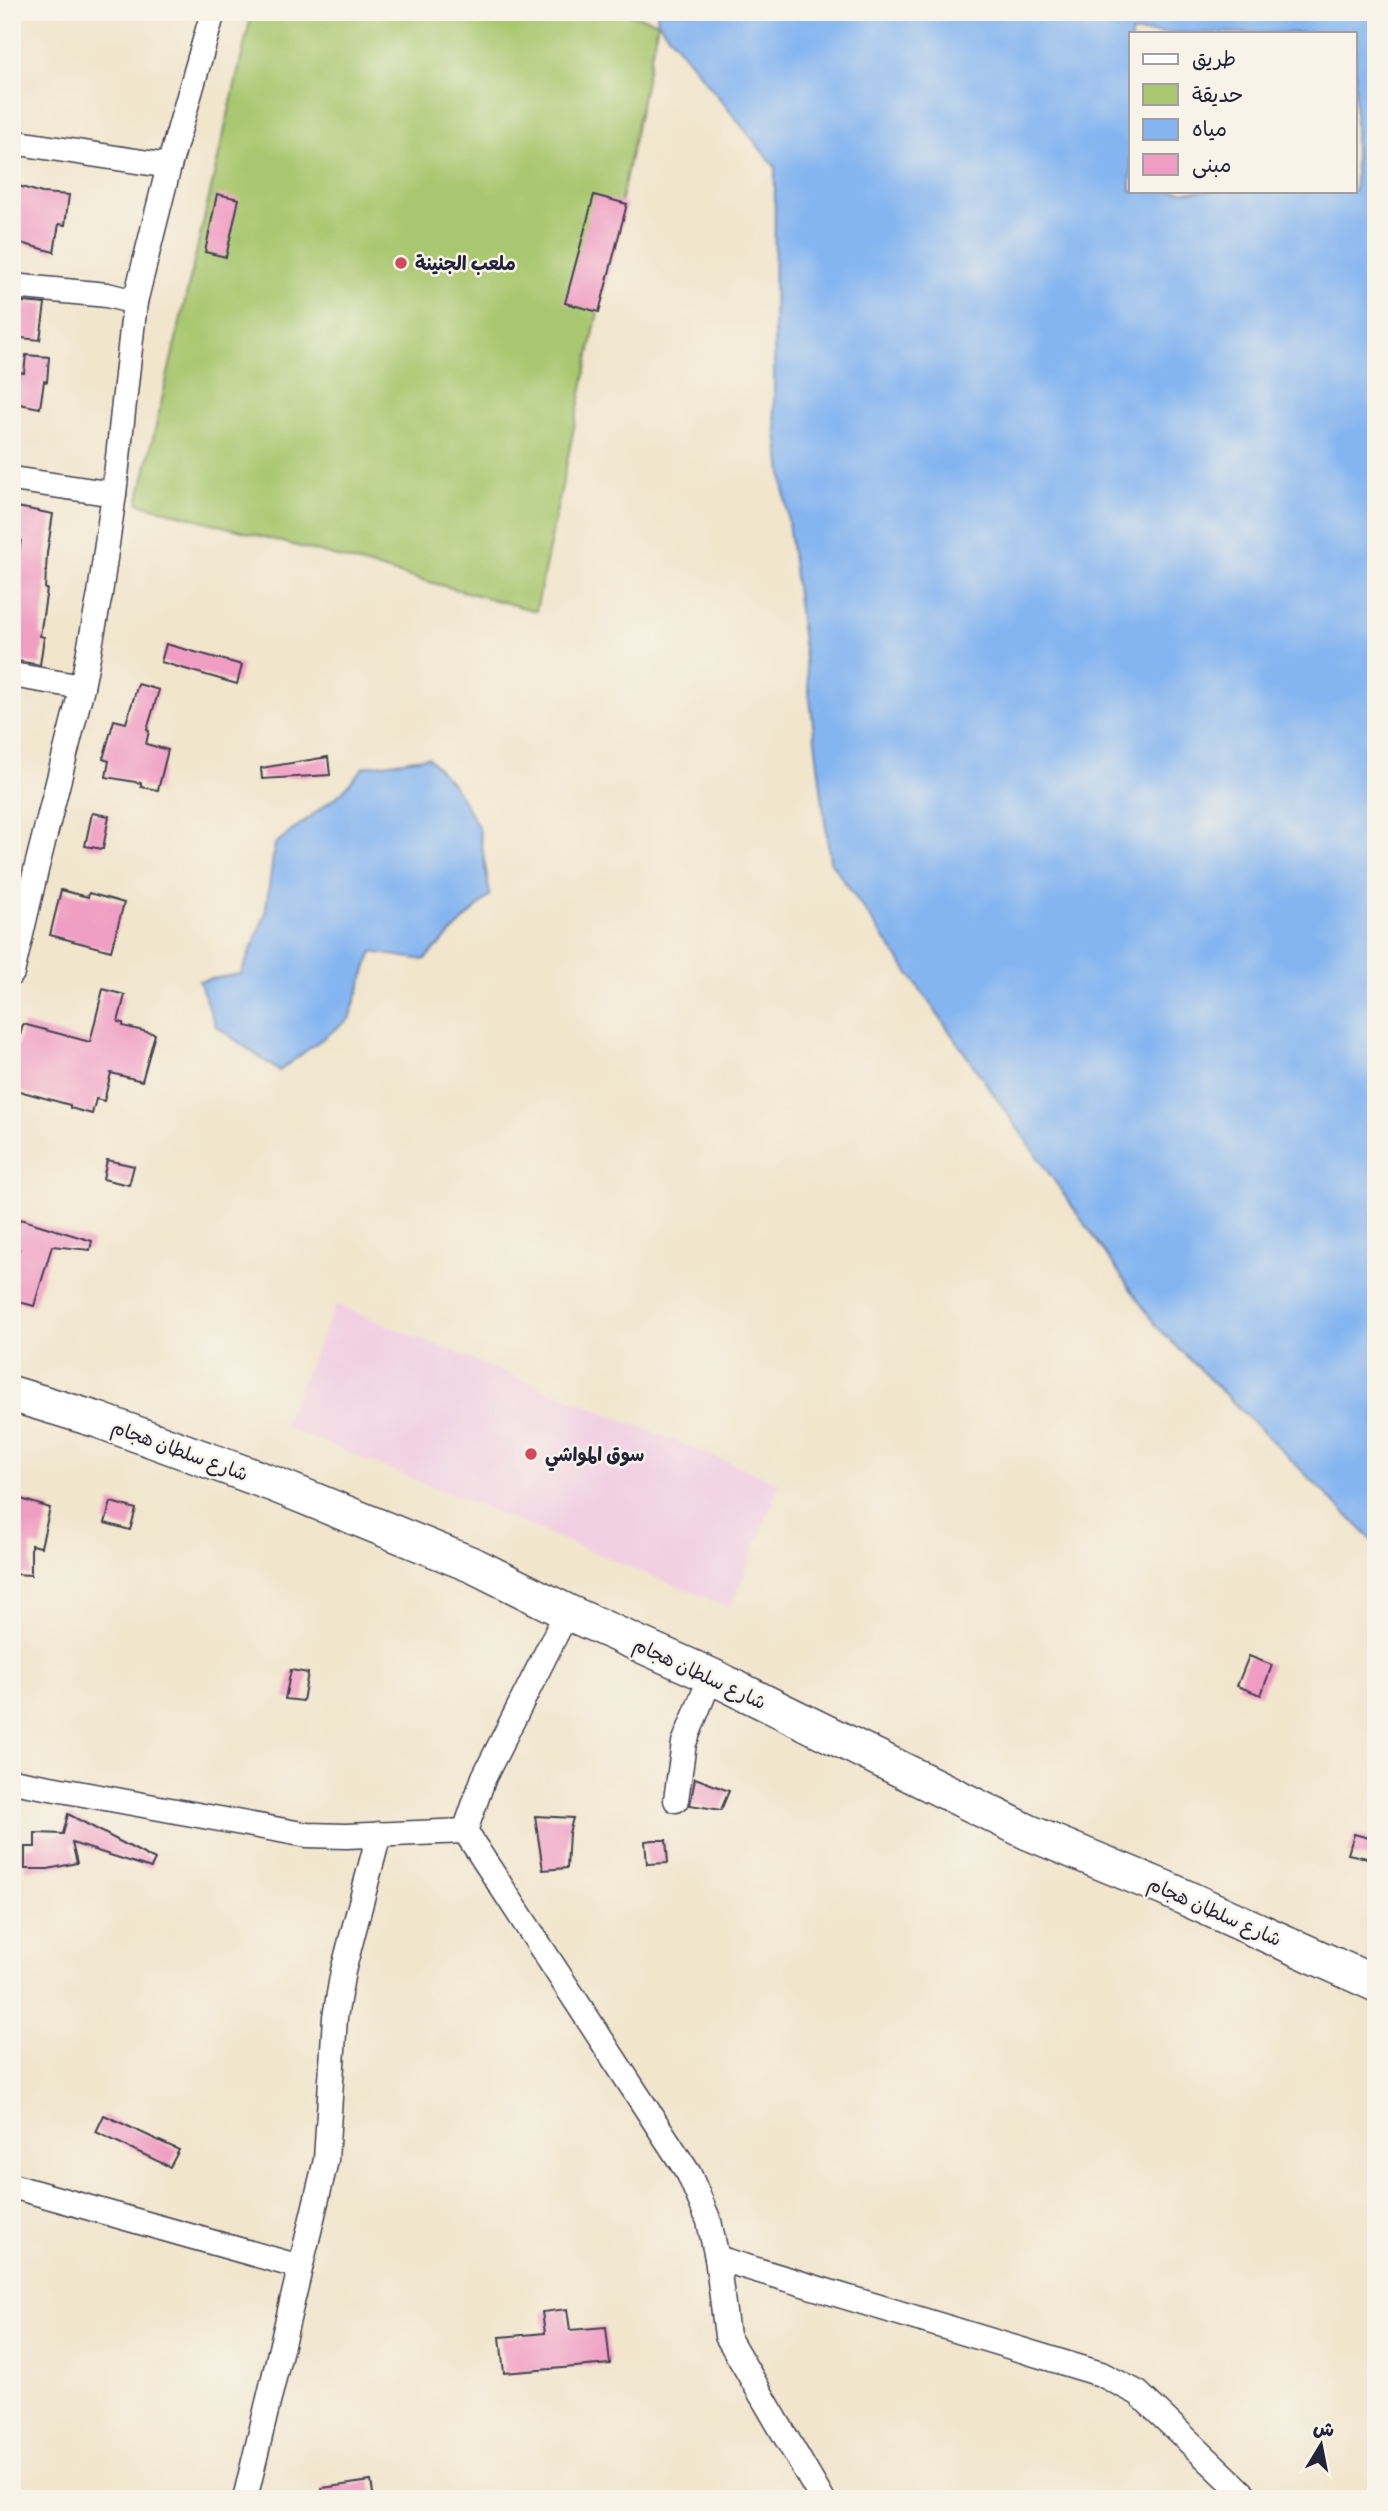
<svg xmlns="http://www.w3.org/2000/svg" width="1388" height="2511" font-family="Pangolin,'Playpen Sans Arabic',sans-serif">
<rect width="100%" height="100%" fill="#f7f3e8"/>
<filter id="ink" filterUnits="userSpaceOnUse"><feTurbulence type="fractalNoise" baseFrequency=".0143" numOctaves="2"/><feDisplacementMap in="SourceGraphic" scale="14" xChannelSelector="R" yChannelSelector="G"/><feConvolveMatrix kernelMatrix="1 2 1 2 8 2 1 2 1" color-interpolation-filters="sRGB"/></filter>
<filter id="wash" filterUnits="userSpaceOnUse"><feTurbulence type="fractalNoise" baseFrequency=".00686" numOctaves="4" result="noise"/><feDisplacementMap in="SourceGraphic" scale="28" xChannelSelector="R" yChannelSelector="G"/><feGaussianBlur stdDeviation="1.57" result="paint"/><feColorMatrix in="noise" values="0 0 0 0 0 0 0 0 0 0 0 0 0 0 0 0 0 1.4 0 .05"/><feComposite in="paint" operator="in"/></filter>
<g filter="url(#wash)">
<rect width="100%" height="100%" fill="#f1e5cc"/>
<polygon fill="#f1d0e3" points="336,1305 780,1483 731,1608 282,1426"/>
<polygon fill="#a9c76f" stroke="#667455" stroke-width="2" points="252,12 622,12 658,22 536,611 138,503"/>
<g fill="#85b5f0" stroke="#546c96" stroke-width="2" fill-rule="evenodd">
<path d="M657 12H1376V1544L1157 1327 830 861 774 408 775 167 658 22ZM1131 33H1355V191H1131Z"/>
<polygon points="428,757 455,787 479,828 490,895 424,960 372,952 349,1019 279,1071 216,1026 199,981 241,974 265,915 275,844 342,792 364,767"/>
</g>
<g id="blocks">
<g fill="#f09dc3">
<polygon points="12,184 42,193 69,195 65,225 59,224 54,252 13,241 20,213 12,210"/>
<polygon points="217,194 239,199 226,257 205,252"/>
<polygon points="594,195 627,204 599,312 565,303"/>
<polygon points="12,301 45,304 40,340 12,337"/>
<polygon points="26,355 49,357 47,382 44,381 40,408 14,403 19,372 24,373"/>
<polygon points="12,506 53,514 47,553 45,589 47,589 40,636 44,637 40,665 12,660 12,585 14,585 21,539 12,537"/>
<polygon points="166,644 242,665 237,684 161,662"/>
<polygon points="138,684 159,690 147,730 149,731 146,744 168,750 158,790 141,787 141,783 106,777 109,761 103,759 114,720 126,723"/>
<polygon points="328,757 330,775 262,779 261,768"/>
<polygon points="92,813 109,816 103,849 85,846"/>
<polygon points="61,890 88,897 89,893 124,903 111,951 50,935"/>
<polygon points="103,989 125,995 118,1022 123,1023 123,1026 155,1034 142,1081 111,1073 104,1101 96,1099 92,1114 70,1108 70,1105 12,1089 12,1067 23,1024 90,1042"/>
<polygon points="107,1160 134,1166 129,1185 103,1179"/>
<polygon points="20,1219 92,1241 90,1250 52,1246 34,1306 12,1300 12,1274 19,1249 12,1247 12,1244"/>
<polygon points="18,1498 50,1508 41,1547 31,1545 31,1575 12,1574 12,1531"/>
<polygon points="111,1502 136,1509 130,1530 105,1523"/>
<polygon points="1249,1656 1272,1665 1261,1695 1237,1686"/>
<polygon points="291,1670 308,1673 303,1701 285,1699"/>
<polygon points="695,1778 729,1791 721,1810 690,1805"/>
<polygon points="68,1814 155,1860 151,1868 72,1843 77,1863 48,1869 25,1869 25,1847 35,1847 35,1833 63,1834"/>
<polygon points="535,1816 573,1818 569,1833 567,1868 543,1870"/>
<polygon points="1354,1834 1376,1840 1376,1860 1348,1854"/>
<polygon points="653,1840 666,1840 668,1863 647,1864 645,1841"/>
<polygon points="104,2115 179,2150 170,2167 96,2132"/>
<polygon points="567,2309 570,2330 606,2327 610,2364 504,2373 500,2337 545,2333 542,2312"/>
<polygon points="371,2481 374,2499 323,2499 322,2488"/>
</g>
</g>
</g>
<g filter="url(#ink)">
<use href="#blocks" fill-opacity="0" stroke="#413f51" stroke-width="2"/>
<g fill="none" stroke-linecap="round" stroke-linejoin="round">
<g stroke="#413f51" stroke-width="27">
<g id="minor">
<polyline points="12,142 169,166"/>
<polyline points="12,286 107,295 135,302"/>
<polyline points="12,479 114,494"/>
<polyline points="12,675 82,687"/>
<polyline points="12,973 36,870 82,687 100,594 114,494 135,302 169,166 213,12"/>
<polyline points="12,1781 307,1835 346,1836 465,1831 484,1777 567,1612"/>
<polyline points="676,1800 684,1743 711,1676"/>
<polyline points="465,1831 689,2174 709,2221 717,2258 727,2336 822,2499"/>
<polyline points="12,2186 300,2267"/>
<polyline points="717,2258 1101,2374 1138,2393 1249,2499"/>
<polyline points="245,2499 326,2160 335,2017 343,1971 379,1834"/>
</g>
</g>
<g stroke="#413f51" stroke-width="38">
<polyline id="highway" points="12,1394 98,1420 276,1485 475,1566 567,1612 711,1676 1028,1832 1164,1888 1376,1984"/>
</g>
<use href="#minor" stroke="#fff" stroke-width="24"/>
<use href="#highway" stroke="#fff" stroke-width="35"/>
</g>
</g>
<g fill="#d1495b" stroke="#f7f3e8" stroke-width="2.5">
<circle cx="401" cy="263" r="7"/>
<circle cx="531" cy="1454" r="7"/>
</g>
<g text-anchor="middle" stroke-width="5" stroke-linejoin="round" paint-order="stroke">
<g font-size="19" font-weight="bold" fill="#22223b" stroke="#f7f3e8" text-anchor="start">
<text x="415" y="270">ملعب الجنينة</text>
<text x="545" y="1461">سوق المواشي</text>
</g>
<g font-size="19" fill="#22223b" stroke="#f7f3e8">
<text transform="translate(180 1450) rotate(20)" y="7">شارع سلطان هجام</text>
<text transform="translate(700 1673) rotate(25)" y="7">شارع سلطان هجام</text>
<text transform="translate(1215 1911) rotate(24)" y="7">شارع سلطان هجام</text>
</g>
</g>
<rect width="1388" height="2511" fill="none" stroke="#f7f3e8" stroke-width="42"/>
<rect x="1129" y="32" width="228" height="161" fill="#f7f3e8" stroke="#a29fa3" stroke-width="2"/>
<rect x="1143" y="54" width="35" height="10" fill="#ffffff" stroke="#a29fa3" stroke-width="2"/>
<text x="1192" y="66" font-size="21" fill="#22223b">طريق</text>
<rect x="1143" y="84" width="35" height="21" fill="#a9c76f" stroke="#a29fa3" stroke-width="2"/>
<text x="1192" y="102" font-size="21" fill="#22223b">حديقة</text>
<rect x="1143" y="119" width="35" height="21" fill="#85b5f0" stroke="#a29fa3" stroke-width="2"/>
<text x="1192" y="136" font-size="21" fill="#22223b">مياه</text>
<rect x="1143" y="154" width="35" height="21" fill="#f09dc3" stroke="#a29fa3" stroke-width="2"/>
<text x="1192" y="172" font-size="21" fill="#22223b">مبنى</text>
<g transform="translate(1321 2445) rotate(10)" stroke="#f7f3e8" stroke-width="5" paint-order="stroke">
<path d="M0-5L12 26L0 18L-12 26Z" fill="#22223b"/>
<text y="-10" font-size="19" font-weight="bold" text-anchor="middle" fill="#22223b">ش</text>
</g>
</svg>
